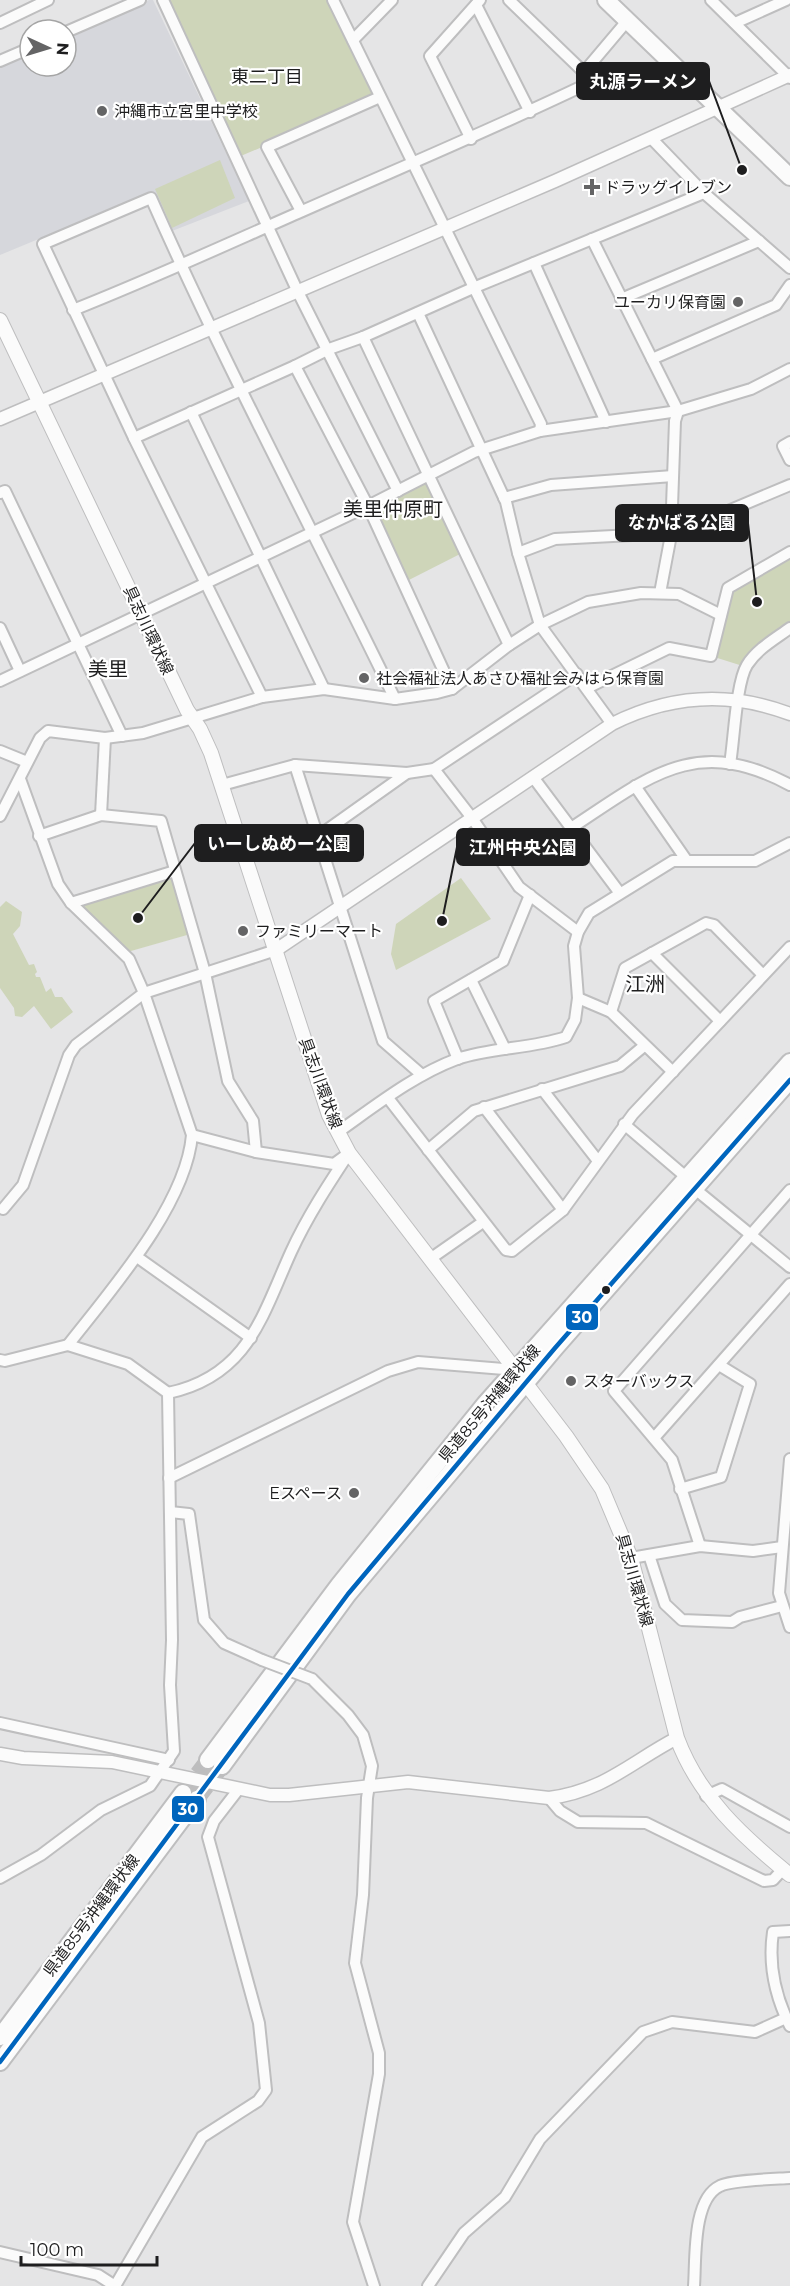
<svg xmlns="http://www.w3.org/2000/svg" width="790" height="2286" font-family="Montserrat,'Noto Sans JP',sans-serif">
<rect width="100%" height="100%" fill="#e5e5e6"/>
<polygon fill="#d6d7dc" points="149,0 153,0 249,201 172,231 152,192 0,255 0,67 30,54 30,66 66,66 66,39"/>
<g fill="#ced5b9">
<polygon points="163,0 333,0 380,97 236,158"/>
<polygon points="220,160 235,198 172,228 155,189"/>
<polygon points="428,477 464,552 403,583 368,506"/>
<polygon points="790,552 790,628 746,667 711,656 728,588"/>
<polygon points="175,871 194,933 124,953 71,903"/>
<polygon points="461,878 491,919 396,970 391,954 396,924"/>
<polygon points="6,901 22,912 20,926 13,934 29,965 34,964 37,972 35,974 36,977 40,977 46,992 51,988 55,997 62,997 73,1012 51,1029 34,1006 22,1017 15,1016 14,1008 0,988 0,907"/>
</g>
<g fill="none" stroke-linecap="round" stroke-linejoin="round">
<g stroke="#bdbdbe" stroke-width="16" stroke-dasharray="16 8" stroke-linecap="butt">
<polyline points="183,1793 208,1760"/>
<polyline points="197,1799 222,1766"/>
</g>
<g stroke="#bebebf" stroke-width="14">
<g id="minor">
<polyline points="163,0 297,290 398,491"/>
<polyline points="333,0 541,424 540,431"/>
<polyline points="711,0 790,78"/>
<polyline points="476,5 530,112"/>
<polyline points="0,23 48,0"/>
<polyline points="735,23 786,0"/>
<polyline points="66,32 140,0"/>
<polyline points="353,40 392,0"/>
<polyline points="0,61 30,48"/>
<polyline points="584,72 627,21"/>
<polyline points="651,138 704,193 790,268"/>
<polyline points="471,139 430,56 480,0"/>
<polyline points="301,211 267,147 380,97"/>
<polyline points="592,239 678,411 675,421 671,535 660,593"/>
<polyline points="534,263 606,422"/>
<polyline points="621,299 759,241"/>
<path d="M73 310C149 280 223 246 298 213 397 169 496 128 593 81L509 0"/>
<polyline points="418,313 506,502 518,553 540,625 612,724"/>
<polyline points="652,359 776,305 790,285"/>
<polyline points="295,366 329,349 363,337"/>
<polyline points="191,412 324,689"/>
<path d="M134 438 43 244 151 198C226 368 314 532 395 699"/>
<polyline points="790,442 783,446 790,460"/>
<polyline points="0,493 5,491 122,736"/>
<polyline points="504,498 551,485 673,476"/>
<polyline points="671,535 790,485"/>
<polyline points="518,553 555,539 671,533"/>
<polyline points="0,628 20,671"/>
<polyline points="509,645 363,337 473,288 704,193"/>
<polyline points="0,681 368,506 474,452 540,431 678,411 751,389 790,369"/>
<polyline points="587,688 669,648 711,656 728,588 790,552"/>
<polyline points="262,697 134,438 295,366 368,506 452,689"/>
<polyline points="0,751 27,762"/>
<path d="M730 764C734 741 736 683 747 665 757 649 775 639 790 628"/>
<polyline points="295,765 383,1041 422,1075"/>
<polyline points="434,769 472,818 519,887 578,932"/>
<polyline points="533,777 619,892"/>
<polyline points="222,785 295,765 407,773 434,769 577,674"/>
<polyline points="635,786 687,861"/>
<polyline points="101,815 105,738"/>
<polyline points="0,816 40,738 48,731 105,738 143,733 262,697 324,689 395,699 437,693 452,689 509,645 540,625 588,602 641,593 679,594 721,615"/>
<path d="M571 828C649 777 695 734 790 785"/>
<polyline points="39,836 101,815 161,821 205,973 228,1081 253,1121 256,1152"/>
<polyline points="317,837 407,773"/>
<polyline points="71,903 175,871"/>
<polyline points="652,953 720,1021"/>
<polyline points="471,980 505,1049"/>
<polyline points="578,998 611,1012 673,1072"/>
<polyline points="611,1012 625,968 706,923 714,925 763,975"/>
<polyline points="458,1059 434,1001 503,961 530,895"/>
<polyline points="542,1089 598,1161"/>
<polyline points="388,1098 506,1250 512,1251 563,1210 633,1114 790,947"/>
<polyline points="484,1107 563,1210"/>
<polyline points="624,1124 686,1177"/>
<path d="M338 1132C375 1106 414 1075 457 1059 492 1047 531 1049 566 1037L575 1020 578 998 574 946 578 932 589 913 673 861H755L790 843"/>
<polyline points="192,1135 256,1152 334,1164 345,1156"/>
<polyline points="428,1150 474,1111 620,1066 644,1046"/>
<polyline points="695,1189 790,1267"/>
<polyline points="3,1209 23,1185 69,1055 76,1045 144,993 276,950"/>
<polyline points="137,1257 251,1338"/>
<polyline points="430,1259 483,1222"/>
<polyline points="0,1360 5,1361 68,1345"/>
<path d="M168 1393C248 1376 262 1316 291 1252 307 1217 328 1185 349 1153"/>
<polyline points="654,1438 790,1284"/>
<polyline points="790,1459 779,1593 790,1627"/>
<polyline points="169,1478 388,1371 418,1362 515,1370"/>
<polyline points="680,1489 721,1477 750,1384 719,1365"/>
<polyline points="170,1512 189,1514 204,1620 224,1643 262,1660"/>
<polyline points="700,1546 672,1460 614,1391 790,1190"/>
<polyline points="649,1555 665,1604 682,1620 732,1622 740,1617 782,1606"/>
<polyline points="631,1558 700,1546 753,1551 782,1547"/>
<polyline points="312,1679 348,1715 363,1735 372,1766 367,1798 363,1895 355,1963 379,2053 379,2074 353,2222 374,2286"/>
<polyline points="0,1723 169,1760"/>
<polyline points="706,1796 722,1789 790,1827"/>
<polyline points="549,1798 560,1811 578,1822 646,1823 764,1881 773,1880 783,1869"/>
<path d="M0 1878 41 1855 101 1810 150 1786 174 1751 170 1685 172 1640 168 1393 128 1364 68 1345C111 1290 186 1205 192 1135L144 993 129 959 71 903 58 884 20 779"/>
<path d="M790 1931 773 1932C768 1966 775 1996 790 2026"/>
<polyline points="0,2252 98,2275 115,2286"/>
<polyline points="115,2286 202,2137 258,2101 266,2090 259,2023 208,1837 214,1821 238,1790"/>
<polyline points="428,2286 464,2233 505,2197 540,2139 643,2032 672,2022 755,2032 786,2018"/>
<path d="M694 2286C696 2260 692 2199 720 2186 731 2180 775 2179 790 2178"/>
</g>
</g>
<g stroke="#bebebf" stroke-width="15">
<g id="tertiary">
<polyline points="0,419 555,181 790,75"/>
<path d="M276 950 612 724C670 695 730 691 790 714"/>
<path d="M0 1754 23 1758 112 1762 270 1795H289L408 1782 549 1798C604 1791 631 1762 677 1738"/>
</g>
</g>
<g stroke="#bebebf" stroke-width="16">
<path id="secondary" d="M0 320 187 710 200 729 211 753 329 1115 349 1153 566 1436 602 1489 631 1558 677 1738C699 1797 742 1836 790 1875"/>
</g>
<g stroke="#bebebf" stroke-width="20">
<g id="primary">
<polyline points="606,0 790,177"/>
<polyline points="208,1760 339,1585 485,1404 790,1062"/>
<polyline points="222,1766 348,1594 555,1348 790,1080"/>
<polyline points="0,2037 183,1793"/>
<polyline points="0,2062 197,1799"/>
</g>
</g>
<use href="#minor" stroke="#fbfbfb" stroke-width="10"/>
<use href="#tertiary" stroke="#fbfbfb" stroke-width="12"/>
<use href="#secondary" stroke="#fbfbfb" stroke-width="14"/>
<use href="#primary" stroke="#fbfbfb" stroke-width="16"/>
<g stroke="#bebebf" stroke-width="14" stroke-linecap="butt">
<polyline id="minor-bridge" points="262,1660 312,1679"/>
</g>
<use href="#minor-bridge" stroke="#fbfbfb" stroke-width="10"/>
<g stroke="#fff" stroke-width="9">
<polyline id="bus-1" points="0,2062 348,1594 555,1348 790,1080"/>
</g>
<use href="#bus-1" stroke="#0065bd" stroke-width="4.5"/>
</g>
<g fill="#646465" stroke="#fff" stroke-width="2">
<circle cx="102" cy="111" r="6"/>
<path d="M589 178h6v6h6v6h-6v6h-6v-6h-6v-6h6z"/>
<circle cx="738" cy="302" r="6"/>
<circle cx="364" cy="678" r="6"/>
<circle cx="243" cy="931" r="6"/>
<circle cx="571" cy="1381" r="6"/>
<circle cx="354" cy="1493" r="6"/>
</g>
<circle fill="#1e1e1f" stroke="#fff" stroke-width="2" cx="606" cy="1290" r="5"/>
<g text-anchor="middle" stroke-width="4.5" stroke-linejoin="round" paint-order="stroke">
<g font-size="16" fill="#1e1e1f" stroke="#fff" text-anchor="start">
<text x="114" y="117">沖縄市立宮里中学校</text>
<text x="604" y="193">ドラッグイレブン</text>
<text x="726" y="308" text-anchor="end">ユーカリ保育園</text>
<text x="376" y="684">社会福祉法人あさひ福祉会みはら保育園</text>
<text x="255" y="937">ファミリーマート</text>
<text x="583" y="1387">スターバックス</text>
<text x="342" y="1499" text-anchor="end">Eスペース</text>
</g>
<g font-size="16" fill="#1e1e1f" stroke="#fff">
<text transform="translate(149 630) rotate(65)" y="6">具志川環状線</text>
<text transform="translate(321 1083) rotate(70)" y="6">具志川環状線</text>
<text transform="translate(489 1403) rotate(-50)" y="6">県道85号沖縄環状線</text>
<text transform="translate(635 1580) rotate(74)" y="6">具志川環状線</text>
<text transform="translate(91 1915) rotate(-53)" y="6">県道85号沖縄環状線</text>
</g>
<g font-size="18" fill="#1e1e1f" stroke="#fff">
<text x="267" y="83">東二丁目</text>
</g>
<g font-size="20" fill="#1e1e1f" stroke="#fff">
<text x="393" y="516">美里仲原町</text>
<text x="108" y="676">美里</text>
<text x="645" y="991">江洲</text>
</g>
</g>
<path fill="none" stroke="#1e1e1f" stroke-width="2" d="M742 170L709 81M757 602L748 523M138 918L195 843M442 921L457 847"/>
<g fill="#1e1e1f" stroke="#fff" stroke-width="2">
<circle cx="742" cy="170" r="6"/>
<circle cx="757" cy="602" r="6"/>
<circle cx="138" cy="918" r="6"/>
<circle cx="442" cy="921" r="6"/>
</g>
<g fill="#1e1e1f" stroke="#1e1e1f" stroke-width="2">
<rect x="577" y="63" width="132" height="36" rx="6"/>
<rect x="616" y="505" width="132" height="36" rx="6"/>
<rect x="195" y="825" width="168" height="36" rx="6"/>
<rect x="457" y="829" width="132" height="36" rx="6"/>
</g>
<g font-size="18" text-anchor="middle" font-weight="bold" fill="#fff">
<text x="643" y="88">丸源ラーメン</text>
<text x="682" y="529">なかばる公園</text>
<text x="279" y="850">いーしぬめー公園</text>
<text x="523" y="854">江州中央公園</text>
</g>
<g stroke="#fff" stroke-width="2">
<rect x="565" y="1303" width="34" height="28" rx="6" fill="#0065bd"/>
<rect x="171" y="1795" width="34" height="28" rx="6" fill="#0065bd"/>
</g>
<g font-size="16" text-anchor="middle" font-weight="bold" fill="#fff">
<text x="582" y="1323">30</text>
<text x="188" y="1815">30</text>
</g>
<g transform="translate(48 48) rotate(94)"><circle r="28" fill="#ffffff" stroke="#a5a5a5" stroke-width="1.5"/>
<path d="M0-4.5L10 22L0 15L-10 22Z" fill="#646465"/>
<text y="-9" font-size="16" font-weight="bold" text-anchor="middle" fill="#1e1e1f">N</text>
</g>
<path d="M21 2256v9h136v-9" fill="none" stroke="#1e1e1f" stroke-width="3"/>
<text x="30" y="2256" font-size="18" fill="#1e1e1f" stroke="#ffffff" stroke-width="4.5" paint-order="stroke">100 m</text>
</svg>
